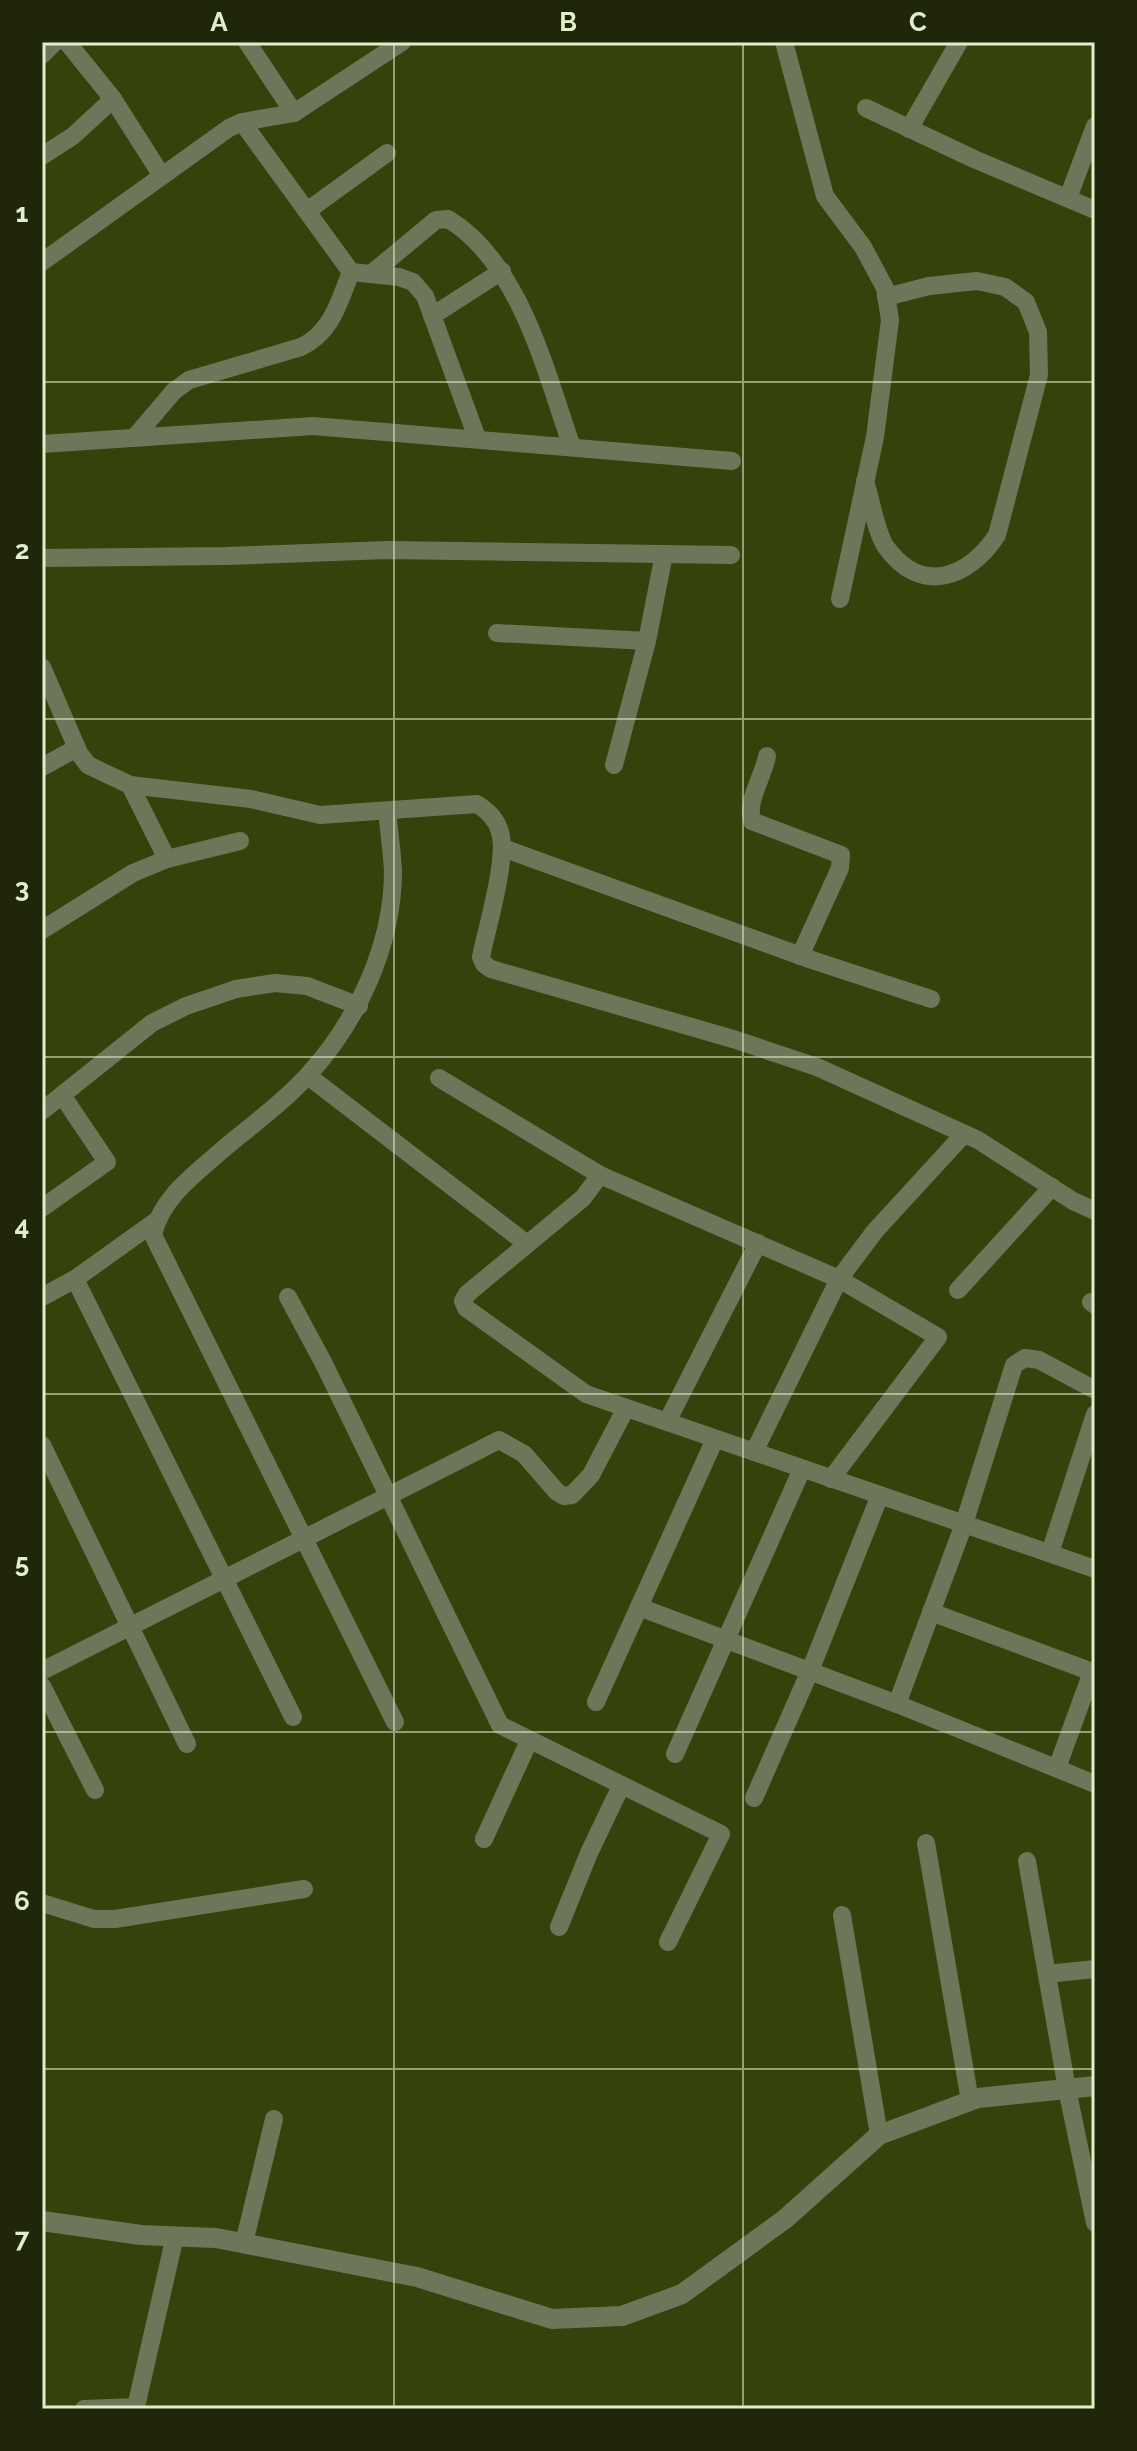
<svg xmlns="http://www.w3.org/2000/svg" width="1137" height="2451" font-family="Raleway,sans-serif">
<rect width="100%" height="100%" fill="#35420b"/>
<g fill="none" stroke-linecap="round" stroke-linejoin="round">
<g stroke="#6e765a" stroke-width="18">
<polyline points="67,42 113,99 162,176"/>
<polyline points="247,42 294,113"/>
<polyline points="784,42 825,196 863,247 885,288 890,320 875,437 840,599"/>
<polyline points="42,55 55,42"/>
<polyline points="866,108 974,159 1095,210"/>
<polyline points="242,122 351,272 399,277 413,282 425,296 477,438"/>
<polyline points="909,129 959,42"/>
<polyline points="42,156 73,136 113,99"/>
<polyline points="1068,198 1095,126"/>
<polyline points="307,211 387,153"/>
<polyline points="42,262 229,128 242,122 294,113 402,42"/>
<path d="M371 274 436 220 448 219C520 262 546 373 572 447"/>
<polyline points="432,316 502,271"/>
<path d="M134 438 174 391 189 380 301 347C332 332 339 302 351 272"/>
<polyline points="42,444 313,426 732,461"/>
<path d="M865 481C871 499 876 533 886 547 921 596 969 578 997 535L1039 375 1038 332 1026 302 1005 287 977 281 929 286 886 297"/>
<polyline points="42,558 226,556 387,550 731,555"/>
<polyline points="497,633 647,641"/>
<path d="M42 667 79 753 88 765 130 785 251 799 320 815 477 804C488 811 497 820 500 832 508 858 487 927 481 957L484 964 491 969 733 1039 817 1067 978 1140 1073 1201 1095 1211"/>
<path d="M767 756C763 778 746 800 752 821L841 855 840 868 800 956"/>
<polyline points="614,765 647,641 664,554"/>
<polyline points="42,767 77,748"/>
<polyline points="130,785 167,859"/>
<path d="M387 811C389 831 392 851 393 871 393 945 357 1022 308 1075 283 1103 249 1127 221 1151 194 1175 161 1198 153 1235L395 1722"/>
<polyline points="503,848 812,960 931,999"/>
<polyline points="42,930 133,873 167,859 240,841"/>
<polyline points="308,1076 527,1244"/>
<polyline points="439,1078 600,1175 839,1279 754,1452"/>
<polyline points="42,1111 152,1023 186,1006 236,989 275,983 307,986 359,1006"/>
<polyline points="600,1175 583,1198 467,1294 463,1301 466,1308 586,1394 1095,1569"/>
<polyline points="42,1208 107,1162 62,1095"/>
<polyline points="75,1279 293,1717"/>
<polyline points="958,1290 1052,1187"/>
<polyline points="42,1297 75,1279 156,1221"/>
<polyline points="288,1297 323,1362 500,1725 721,1834 668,1942"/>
<polyline points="1091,1302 1095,1305"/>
<polyline points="667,1422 758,1243"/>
<polyline points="42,1445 187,1744"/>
<polyline points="831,1479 938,1337 839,1279 875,1231 964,1134"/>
<polyline points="1050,1553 1095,1414"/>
<polyline points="639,1607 897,1704 1095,1784"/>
<polyline points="931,1612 1095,1673"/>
<polyline points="42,1671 499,1440 524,1454 557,1492 564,1496 572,1495 591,1475 626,1408"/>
<polyline points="42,1686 95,1790"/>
<polyline points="596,1702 715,1439"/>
<polyline points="897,1704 964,1524 1014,1365 1025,1358 1039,1360 1095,1390"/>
<polyline points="675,1754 802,1469"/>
<polyline points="1057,1768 1092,1672"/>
<polyline points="754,1798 810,1671 880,1495"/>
<polyline points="484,1839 529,1741"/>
<polyline points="926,1843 970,2101"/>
<polyline points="1027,1861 1067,2089 1095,2223"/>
<polyline points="42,1903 94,1919 115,1919 304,1889"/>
<polyline points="842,1915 879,2135"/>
<polyline points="559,1927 589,1853 621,1786"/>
<polyline points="1047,1974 1095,1969"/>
<polyline points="244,2243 274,2119"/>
<polyline points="84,2409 136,2407 175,2236"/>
</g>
<polyline stroke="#6e765a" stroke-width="20" points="42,2221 141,2235 216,2238 417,2277 552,2319 622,2316 682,2294 785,2219 879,2135 978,2098 1095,2086"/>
</g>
<path fill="none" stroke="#e2eeca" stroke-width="2" stroke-opacity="0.55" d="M394 42V2409M743 42V2409M42 382H1095M42 719H1095M42 1057H1095M42 1394H1095M42 1732H1095M42 2069H1095"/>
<rect width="1137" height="2451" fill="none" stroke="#1f2609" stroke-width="88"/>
<rect x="44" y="44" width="1049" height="2363" fill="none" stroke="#e2eeca" stroke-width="3"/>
<g font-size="26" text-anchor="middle" font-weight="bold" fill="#e2eeca">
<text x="219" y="31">A</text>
<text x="568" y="31">B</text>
<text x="918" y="31">C</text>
<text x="22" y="222">1</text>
<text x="22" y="559">2</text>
<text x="22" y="897">3</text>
<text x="22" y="1235">4</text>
<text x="22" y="1572">5</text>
<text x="22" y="1910">6</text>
<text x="22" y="2247">7</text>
</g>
</svg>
